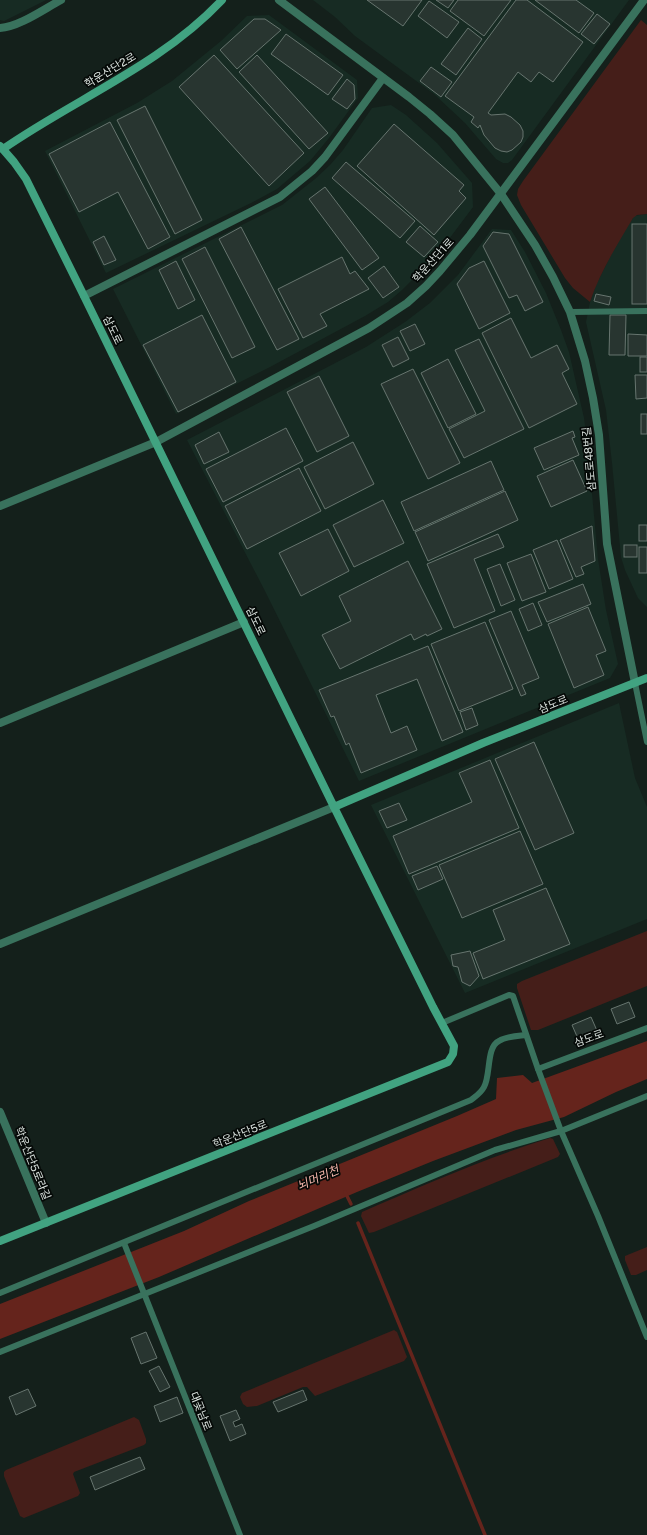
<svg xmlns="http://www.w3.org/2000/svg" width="647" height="1535" font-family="'Public Sans','Noto Sans KR',sans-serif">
<rect width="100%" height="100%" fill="#14201b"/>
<g fill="#172b23">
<polygon points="0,0 46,0 4,21 0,20"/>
<polygon points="313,0 629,0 512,160 508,163 503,163 496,159 465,123 434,94 355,36 335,17"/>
<polygon points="269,15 357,80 358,98 329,138 310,161 277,189 251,203 106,273 45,151 137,103 172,81 221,41 247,16"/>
<polygon points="391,105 406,115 437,143 472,183 473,207 446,243 424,268 402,290 388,302 365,316 270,367 176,414 113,289 282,205 315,179 330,165 343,150 372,108"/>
<polygon points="647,214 647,607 638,598 625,570 621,557 612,463 606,410 586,322 590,302 595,287 616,245 634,216"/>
<polygon points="492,229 511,230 525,252 546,293 561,330 569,352 584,418 588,450 598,559 606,610 618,664 610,678 359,781 266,593 187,440 366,347 405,322 430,303 458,275"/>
<polygon points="619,703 635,778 647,807 647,919 465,993 371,805"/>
</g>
<g fill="#451e19">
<path d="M641 20 647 25V214L637 215 633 218C617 245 600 272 590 302L573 288 565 278 521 205 517 195 518 189 523 181Z"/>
<polygon points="647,931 647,986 538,1030 531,1030 517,988 517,984 522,981"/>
<path d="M550 1138 553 1139 560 1154 558 1157 374 1232 369 1233 368 1231 361 1216 362 1212C423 1185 486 1158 550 1138Z"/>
<polygon points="647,1247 647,1270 636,1275 631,1275 625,1260 625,1256"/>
<polygon points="394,1330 397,1332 407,1357 404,1361 315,1396 307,1387 303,1387 257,1406 247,1407 243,1404 240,1397 242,1393"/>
<polygon points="134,1417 139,1420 146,1439 146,1443 144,1445 74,1472 73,1474 80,1493 78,1496 24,1518 20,1516 4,1476 4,1472 6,1470"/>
</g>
<polygon fill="#65241c" points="647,1041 647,1079 616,1092 564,1117 516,1130 433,1161 357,1192 159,1277 0,1339 0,1304 184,1231 249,1201 457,1116 496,1099 497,1078 523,1075 532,1083"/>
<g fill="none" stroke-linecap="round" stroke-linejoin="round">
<g stroke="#65241c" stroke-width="3.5">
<polyline points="345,1192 351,1204"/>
<polyline points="358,1223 485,1535"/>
</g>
</g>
<g fill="#283530" stroke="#67756f">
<polygon points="367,0 422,0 403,26"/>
<polygon points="436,0 454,0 448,8"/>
<polygon points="458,0 511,0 484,36 450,11"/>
<polygon points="516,0 527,0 583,42 553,82 539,72 531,82 518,72 488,113 491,115 505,114 511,117 520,125 523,131 523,137 521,142 512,150 507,152 501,151 495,148 484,135 480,125 478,128 471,122 474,117 445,96"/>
<polygon points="535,0 576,0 594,13 579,33"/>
<polygon points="429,1 459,22 447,38 418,16"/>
<polygon points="597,14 610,24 594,44 581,34"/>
<polygon points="254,19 265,19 281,30 237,69 220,50"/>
<polygon points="468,28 482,39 456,75 441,64"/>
<polygon points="286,34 343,75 328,95 271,54"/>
<polygon points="214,55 304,153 269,186 179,87"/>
<polygon points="257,55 328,133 309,149 239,72"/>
<polygon points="431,67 452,82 441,97 420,81"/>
<polygon points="347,79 354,85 355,99 347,109 332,99"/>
<polygon points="145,106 202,220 175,234 117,120"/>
<polygon points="110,122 170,237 148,249 118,192 79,212 49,154"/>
<polygon points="394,124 464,185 459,191 466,198 434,235 357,166"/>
<polygon points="346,162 415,221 400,238 332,178"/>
<polygon points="325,187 379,258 362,270 309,199"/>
<rect x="632" y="224" width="15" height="80"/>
<polygon points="420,226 438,242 424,257 406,242"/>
<polygon points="241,227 299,339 277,350 219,239"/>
<polygon points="493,232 509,234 543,302 525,311 517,295 509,298 483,246"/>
<polygon points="104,236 116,260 104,265 93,242"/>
<polygon points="205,247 255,347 232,358 182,259"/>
<polygon points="342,257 350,274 355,271 369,289 320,314 327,326 303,338 278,289"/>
<polygon points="176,261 195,300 178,309 159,270"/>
<polygon points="484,261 510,313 479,329 457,284 469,268"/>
<polygon points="384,266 399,287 383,298 368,278"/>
<polygon points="596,294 611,297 609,305 594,301"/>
<polygon points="202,315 236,382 178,412 143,345"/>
<polygon points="610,315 626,315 625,355 609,355"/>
<polygon points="511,318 531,358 557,345 569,369 562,373 577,404 529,428 482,333"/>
<polygon points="415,324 425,344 410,351 400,331"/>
<polygon points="628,334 647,335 647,356 628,356"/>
<polygon points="398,337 409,359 393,367 382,345"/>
<polygon points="479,339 524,429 464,458 449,429 485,411 455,350"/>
<rect x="640" y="357" width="7" height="15"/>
<polygon points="448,359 476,414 448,428 421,373"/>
<polygon points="413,369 460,463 428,479 381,384"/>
<polygon points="635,375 647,375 647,398 636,399"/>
<polygon points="319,376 349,436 317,452 287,392"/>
<rect x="641" y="414" width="6" height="20"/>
<polygon points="286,428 303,461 223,502 206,469"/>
<polygon points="573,431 575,437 572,438 579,455 544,470 534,448"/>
<polygon points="219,432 229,452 204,464 195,445"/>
<polygon points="353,442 374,484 325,509 304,467"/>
<polygon points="573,460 587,491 551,507 537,476"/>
<polygon points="491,461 504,490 414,531 401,502"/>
<polygon points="299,468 321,511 247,549 225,506"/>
<polygon points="505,491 518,520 428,561 415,532"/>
<polygon points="383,500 404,543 354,567 333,525"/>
<rect x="639" y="525" width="8" height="16"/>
<polygon points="592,526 595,561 581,567 584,574 576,577 560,540"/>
<polygon points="328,529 349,571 301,596 279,553"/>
<polygon points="498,534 504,547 474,559 495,611 454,628 427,564"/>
<polygon points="557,540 573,579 549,589 533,550"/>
<rect x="624" y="545" width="13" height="12"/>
<rect x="639" y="547" width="8" height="26"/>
<polygon points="531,554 546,592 522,601 507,563"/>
<polygon points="408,561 442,629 427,636 426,634 414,640 411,634 340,669 322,635 351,621 339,596"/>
<polygon points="500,564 515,600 501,606 487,569"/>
<polygon points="583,584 591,604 547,622 538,602"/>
<polygon points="533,603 542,625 528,631 519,609"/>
<polygon points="588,607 606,651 596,655 604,675 574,688 548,624"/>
<polygon points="511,611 539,678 522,685 526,694 521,696 489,620"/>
<polygon points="485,622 513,689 459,711 431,644"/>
<polygon points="428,646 463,732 442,741 417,679 376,695 391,733 407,726 417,750 361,773 349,743 346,745 334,716 331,717 319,690"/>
<polygon points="472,708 478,725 466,730 460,712"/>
<polygon points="534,742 574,833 535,850 495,759"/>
<polygon points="490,760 519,828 409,874 393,836 472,802 459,773"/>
<polygon points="399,803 407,820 387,828 379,811"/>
<polygon points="520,831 543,884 462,918 439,865"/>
<polygon points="437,866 443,879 418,890 412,876"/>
<polygon points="546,888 570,944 483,979 473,953 505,940 493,910"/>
<polygon points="470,951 479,976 470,986 462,982 458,967 453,966 451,955"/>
<polygon points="629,1002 635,1017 617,1024 611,1009"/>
<polygon points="591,1017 598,1033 579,1041 572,1025"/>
<polygon points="146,1332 157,1358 141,1364 131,1338"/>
<polygon points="159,1366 170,1387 160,1392 149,1371"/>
<polygon points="28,1389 36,1406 16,1415 9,1397"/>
<polygon points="303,1390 307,1400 278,1412 273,1402"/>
<polygon points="177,1397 183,1413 160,1422 154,1406"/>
<polygon points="236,1410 240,1419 233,1422 235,1427 242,1424 246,1434 230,1441 220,1416"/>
<polygon points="140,1457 145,1469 95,1490 90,1477"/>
</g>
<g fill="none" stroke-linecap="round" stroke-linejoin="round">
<g stroke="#39725d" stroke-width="6">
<polyline points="570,312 647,311"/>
<polyline points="635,683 647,742"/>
<polyline points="442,1023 509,995 513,996 538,1069 561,1131 598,1216 647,1337"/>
<polyline points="538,1069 647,1028"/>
<polyline points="124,1243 240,1535"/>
<path d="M0 1293 471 1100C476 1096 481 1093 484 1087 491 1075 486 1047 499 1041 507 1036 517 1036 526 1035"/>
<polyline points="0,1352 314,1226 495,1150 561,1131 647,1096"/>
</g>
<g stroke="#39725d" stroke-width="8">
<polyline points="279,0 409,97 430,114 453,135 501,194 535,245 553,277 570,312 585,361 593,398 599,435 607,544 635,683"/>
<path d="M0 28C19 27 44 9 61 0"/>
<polyline points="84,296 280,197 312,171 325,157 383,78"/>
<polyline points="0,506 156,442 369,328 407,303 426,286 440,271 470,235 644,0"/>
<polyline points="0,723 244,622"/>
<polyline points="0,944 334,807"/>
<polyline points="0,1112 46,1223"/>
</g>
<g stroke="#41a381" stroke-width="8">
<polyline points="0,146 14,162 26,179 84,296 334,807 483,743 647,678"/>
<path d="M3 149C75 99 161 65 222 0"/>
<polyline points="0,1241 448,1062 453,1054 454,1046 433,1007 334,807"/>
</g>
</g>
<g text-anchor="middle" stroke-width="3.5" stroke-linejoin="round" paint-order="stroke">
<g font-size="11" fill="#dae2de" stroke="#050907">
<text transform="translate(110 70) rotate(-31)" y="4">학운산단2로</text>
<text transform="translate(433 260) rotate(-48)" y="4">학운산단1로</text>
<text transform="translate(113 330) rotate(64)" y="4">삼도로</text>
<text transform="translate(589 459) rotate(-95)" y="4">삼도로48번길</text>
<text transform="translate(256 621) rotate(64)" y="4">삼도로</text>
<text transform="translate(553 704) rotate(-22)" y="4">삼도로</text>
<text transform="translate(589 1038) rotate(-20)" y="4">삼도로</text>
<text transform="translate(240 1134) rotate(-22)" y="4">학운산단5로</text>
<text transform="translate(33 1163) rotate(68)" y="4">학운산단5로라길</text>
<text transform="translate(201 1411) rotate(68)" y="4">대곶남로</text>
</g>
<g font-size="12" font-style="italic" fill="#f6b7ad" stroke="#050907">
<text transform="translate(318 1178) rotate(-23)" y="4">뇌머리천</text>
</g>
</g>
</svg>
